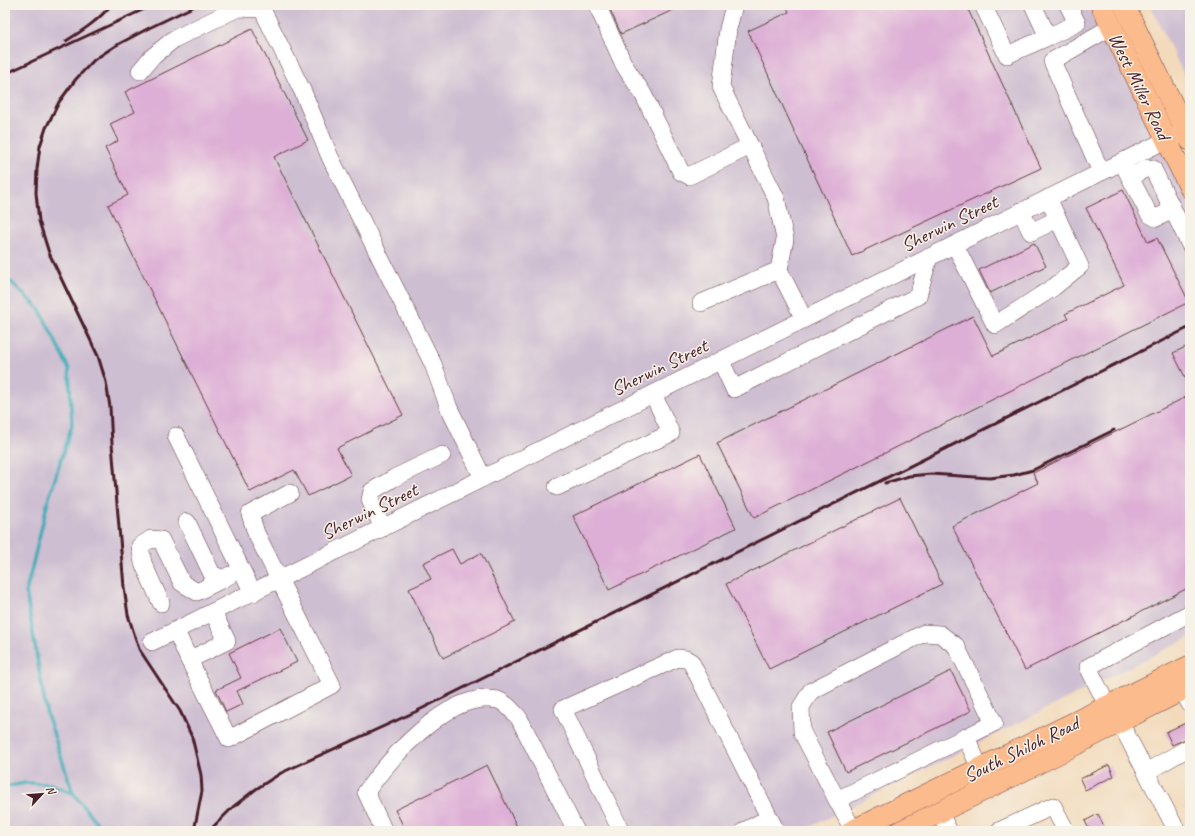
<svg xmlns="http://www.w3.org/2000/svg" width="1195" height="836" font-family="Caveat,sans-serif">
<rect width="100%" height="100%" fill="#f7f3e8"/>
<filter id="ink" filterUnits="userSpaceOnUse"><feTurbulence type="fractalNoise" baseFrequency=".025" numOctaves="2"/><feDisplacementMap in="SourceGraphic" scale="8" xChannelSelector="R" yChannelSelector="G"/><feConvolveMatrix kernelMatrix="1 2 1 2 8 2 1 2 1" color-interpolation-filters="sRGB"/></filter>
<filter id="wash" filterUnits="userSpaceOnUse"><feTurbulence type="fractalNoise" baseFrequency=".012" numOctaves="4" result="noise"/><feDisplacementMap in="SourceGraphic" scale="16" xChannelSelector="R" yChannelSelector="G"/><feGaussianBlur stdDeviation="0.9" result="paint"/><feColorMatrix in="noise" values="0 0 0 0 0 0 0 0 0 0 0 0 0 0 0 0 0 1.4 0 .05"/><feComposite in="paint" operator="in"/></filter>
<g filter="url(#wash)">
<rect width="100%" height="100%" fill="#f2dabb"/>
<g fill="#cebed1">
<polygon points="5,5 1094,5 1190,205 1190,637 802,831 5,831"/>
<polygon points="1150,5 1190,5 1190,87"/>
</g>
<g fill="none" stroke-linecap="round" stroke-linejoin="round">
<g stroke="#3babb8" stroke-width="3.5">
<polyline points="5,276 40,310 69,369 72,425 48,501 26,592 46,711 73,793 103,831"/>
<polyline points="5,787 25,783 50,784 73,793"/>
</g>
</g>
<g id="blocks">
<g fill="#ddaed6">
<polygon points="608,5 684,5 621,34"/>
<polygon points="786,5 966,5 1041,168 852,256 748,31 789,12"/>
<polygon points="252,29 308,140 274,157 403,415 337,448 351,475 308,496 294,470 250,492 108,205 128,195 105,148 118,141 110,124 135,112 125,92"/>
<polygon points="1123,190 1148,242 1157,238 1189,302 754,518 717,443 973,316 993,356 1068,319 1065,314 1124,285 1086,208"/>
<polygon points="1034,243 1046,266 990,293 979,270"/>
<polygon points="1190,345 1190,387 1173,353"/>
<polygon points="1190,395 1190,587 1025,670 952,526 1038,483 1033,473"/>
<polygon points="700,454 736,528 609,590 573,516"/>
<polygon points="900,498 942,584 769,669 726,584"/>
<polygon points="452,549 460,564 481,553 515,622 443,658 409,589 431,579 423,563"/>
<polygon points="280,628 297,662 237,691 243,704 226,712 216,690 241,678 229,653"/>
<polygon points="951,671 971,711 846,772 827,732"/>
<polygon points="1190,721 1190,737 1172,745 1166,732"/>
<polygon points="487,765 519,831 406,831 395,810"/>
<polygon points="1109,765 1114,776 1085,790 1080,779"/>
<polygon points="1098,814 1106,831 1090,831 1085,821"/>
</g>
</g>
</g>
<g filter="url(#ink)">
<use href="#blocks" fill-opacity="0" stroke="#633b41" stroke-width="1"/>
<g fill="none" stroke-linecap="round" stroke-linejoin="round">
<g stroke="#633b41" stroke-width="18">
<g id="minor">
<polyline points="597,5 624,65 643,94 681,172 689,176 750,146"/>
<polyline points="734,5 728,29 721,87 776,198 785,239 779,270 804,319"/>
<polyline points="983,5 1007,55 1048,37"/>
<polyline points="1033,5 1048,37 1077,23 1068,5"/>
<polyline points="140,71 151,58 174,39 238,8 262,9 303,92 330,157 433,364 449,408 483,478"/>
<polyline points="1122,162 1149,214 1156,218 1173,210 1190,245"/>
<polyline points="1101,172 1052,61 1111,27"/>
<polyline points="1130,177 1147,168 1153,169 1173,210"/>
<polyline points="1021,211 1031,232 1058,219"/>
<polyline points="955,245 995,325 1054,287 1080,266 1048,198"/>
<polyline points="701,303 779,270"/>
<polyline points="721,361 734,389 918,296 929,257"/>
<polyline points="176,436 253,593"/>
<polyline points="557,487 671,433 653,394"/>
<polyline points="187,522 212,574 223,579 230,575"/>
<polyline points="383,528 370,500 372,491 394,478 442,455"/>
<polyline points="161,603 143,563 140,546 151,539 161,540 182,583 197,592 223,579"/>
<polyline points="176,631 189,660 227,641 213,612"/>
<polyline points="152,642 1166,140 1179,135"/>
<polyline points="189,660 229,739 332,685 256,533 250,514 290,493"/>
<polyline points="1182,690 1190,704"/>
<polyline points="1108,707 1088,667 1190,613"/>
<polyline points="1114,711 1177,831"/>
<polyline points="1146,772 1190,747"/>
<polyline points="837,800 802,732 801,707 811,691 924,633 940,634 956,646 994,723 966,737"/>
<polyline points="939,812 949,831"/>
<polyline points="853,830 837,800 966,737 985,780"/>
<path d="M384 831 366 792C390 758 445 696 489 699 492 700 496 699 498 700 507 703 513 712 519 718L576 831"/>
<polyline points="621,831 563,709 678,658 686,659 691,662 776,831"/>
<polyline points="744,831 769,818"/>
<polyline points="999,831 1053,806 1066,831"/>
</g>
</g>
<g stroke="#633b41" stroke-width="22">
<g id="major">
<polyline points="1101,5 1190,188"/>
<polyline points="1124,5 1190,140"/>
<polyline points="852,831 1190,666"/>
<polyline points="901,831 1065,750 1190,686"/>
</g>
</g>
<use href="#minor" stroke="#fff" stroke-width="17"/>
<use href="#major" stroke="#fbbb8d" stroke-width="21"/>
<g stroke="#4a1f2b" stroke-width="3">
<path d="M66 41C82 31 99 20 111 5"/>
<polyline points="5,74 153,5"/>
<polyline points="885,483 909,476 931,474 990,478 1014,475 1033,470 1114,430"/>
<polyline points="194,831 202,791 201,775 192,737 180,711 139,649 128,615 124,587 112,444 110,407 106,382 98,356 49,253 39,221 36,193 37,169 40,146 46,128 59,102 76,79 94,60 115,46 149,28 197,5"/>
<polyline points="209,831 233,807 256,789 281,773 415,712 1190,327"/>
</g>
</g>
</g>
<g text-anchor="middle" stroke-width="3" stroke-linejoin="round" paint-order="stroke">
<g font-size="20" fill="#4a1f2b" stroke="#f7f3e8">
<text transform="translate(1140 86) rotate(64)" y="7">West Miller Road</text>
<text transform="translate(949 223) rotate(-26)" y="7">Sherwin Street</text>
<text transform="translate(659 367) rotate(-26)" y="7">Sherwin Street</text>
<text transform="translate(369 511) rotate(-26)" y="7">Sherwin Street</text>
<text transform="translate(1021 749) rotate(-26)" y="7">South Shiloh Road</text>
</g>
</g>
<rect width="1195" height="836" fill="none" stroke="#f7f3e8" stroke-width="20"/>
<g transform="translate(42 794) rotate(64)" stroke="#f7f3e8" stroke-width="3" paint-order="stroke">
<path d="M0-3L7 15L0 10L-7 15Z" fill="#4a1f2b"/>
<text y="-6" font-size="11" font-weight="bold" text-anchor="middle" fill="#4a1f2b">N</text>
</g>
</svg>
